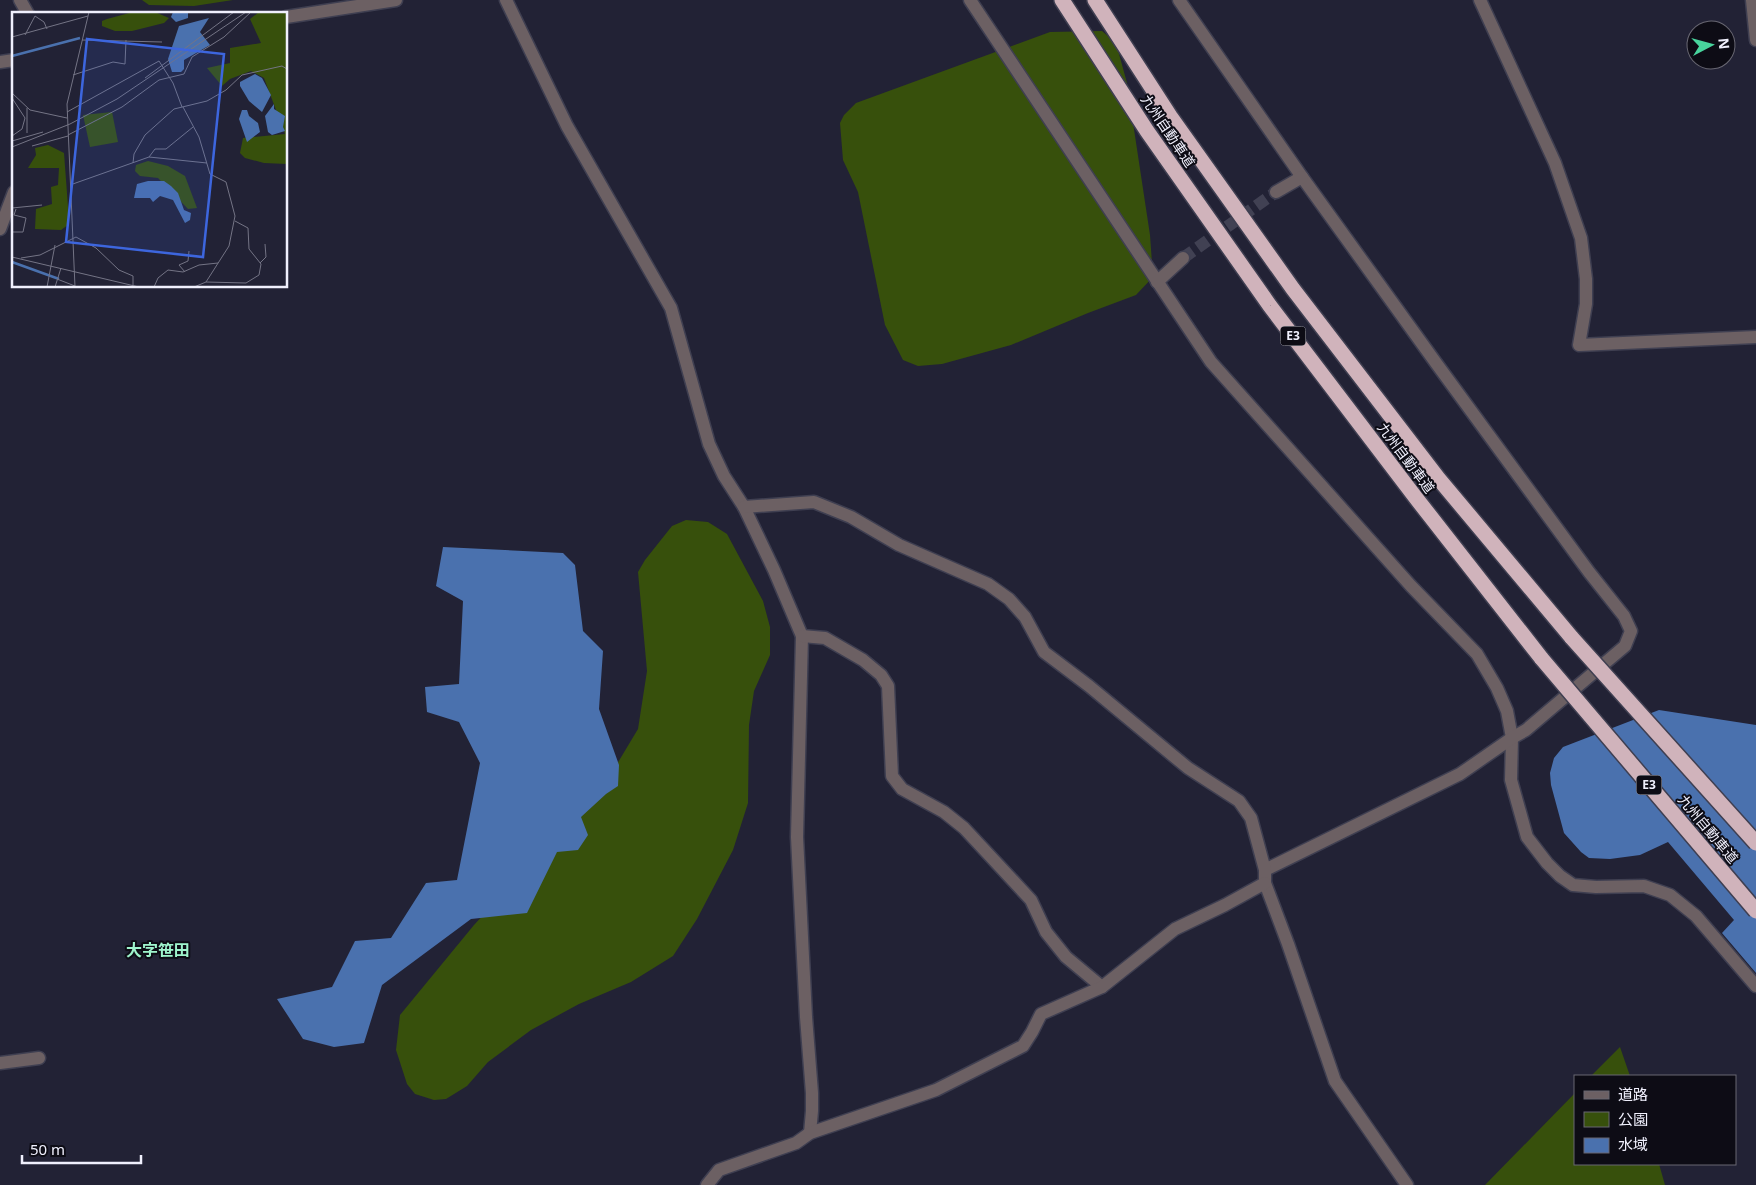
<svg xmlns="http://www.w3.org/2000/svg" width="1756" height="1185" font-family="'Noto Sans','Noto Sans JP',sans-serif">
<rect width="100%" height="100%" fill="#222235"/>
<g fill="#37500c">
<polygon points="142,0 233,0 194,6 149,5"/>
<polygon points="1102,31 1116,43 1127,83 1150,235 1153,277 1136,295 1088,313 1011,345 942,364 918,366 903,360 885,325 858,192 843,160 840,123 844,115 856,103 1050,32"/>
<polygon points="686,520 708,522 727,534 763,601 770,627 770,655 754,691 749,725 748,803 733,850 697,919 673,956 631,982 579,1004 531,1030 488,1062 467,1086 446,1099 434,1100 415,1094 407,1084 396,1050 400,1015 474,925 605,784 638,729 647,671 638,572 645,560 672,526"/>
<polygon points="1620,1047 1630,1076 1591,1076"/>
<polygon points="1575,1093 1575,1164 1659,1164 1665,1185 1485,1185"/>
</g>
<g fill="#4a71ae">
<polygon points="443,547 563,553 575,565 583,631 603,651 599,709 619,765 618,786 606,794 581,817 588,835 578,850 557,852 527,913 471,919 382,985 364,1043 334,1047 303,1039 277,999 332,987 355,941 391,938 426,883 457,880 480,763 459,722 427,712 425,687 459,684 463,601 436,586"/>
<polygon points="1659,710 1756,725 1756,973 1722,933 1734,920 1668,842 1640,855 1610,859 1589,858 1581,852 1564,833 1551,785 1550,773 1554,758 1563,747"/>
</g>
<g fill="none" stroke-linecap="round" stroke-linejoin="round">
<polyline stroke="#414153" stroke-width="12" stroke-dasharray="12 6" stroke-linecap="butt" points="1183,258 1276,192"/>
<g stroke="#3f3f51" stroke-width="15">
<g id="minor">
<polyline points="20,0 28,14"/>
<polyline points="506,0 567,126 671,308 709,444 724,476 744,507 774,570 802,636 797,837 806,1017 812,1093 812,1111 810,1133"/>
<polyline points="970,0 1211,362 1411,586 1477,654 1497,688 1507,711 1512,738 1511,780 1527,837 1547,863 1560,876 1573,885 1596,887 1644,886 1670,895 1696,916 1756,986"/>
<polyline points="1179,0 1302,177 1436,363 1589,572 1624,616 1631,631 1625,646 1526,730 1512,738 1460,774 1265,870"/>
<polyline points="1480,0 1555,163 1581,238 1586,279 1586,304 1579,345 1756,337"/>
<polyline points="1752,0 1756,40"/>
<polyline points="286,17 396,0"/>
<polyline points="0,62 14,60"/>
<polyline points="1276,192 1302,177"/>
<polyline points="0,229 14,192"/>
<polyline points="1157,282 1183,258"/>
<polyline points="744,507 814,502 851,517 899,545 988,584 1009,599 1025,617 1044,652 1089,686 1188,768 1239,801 1251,818 1265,870 1265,883 1288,944 1335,1081 1407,1185"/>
<polyline points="802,636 825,638 863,660 881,675 888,686 892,776 902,789 944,812 964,828 1031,900 1046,932 1066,957 1102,987"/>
<polyline points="0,1063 39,1058"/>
<polyline points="707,1185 719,1170 796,1143 810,1133 936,1090 1023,1046 1032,1032 1041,1014 1102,987 1175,929 1225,905 1265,883"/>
</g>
</g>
<g stroke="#3f3f51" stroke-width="18">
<g id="highway">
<polyline points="1062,0 1147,131 1270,306 1416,498 1542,659"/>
<polyline points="1095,0 1170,116 1293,289 1438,478 1572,638"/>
</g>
</g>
<use href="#minor" stroke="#6c6063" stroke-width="12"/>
<use href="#highway" stroke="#d0b3bb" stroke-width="15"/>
<g stroke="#3f3f51" stroke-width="18" stroke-linecap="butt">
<g id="highway-bridge">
<polyline points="1572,638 1756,843"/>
<polyline points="1542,659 1756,911"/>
</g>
</g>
<use href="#highway-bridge" stroke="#d0b3bb" stroke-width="15"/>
</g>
<g text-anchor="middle" stroke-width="4" stroke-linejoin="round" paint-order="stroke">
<g fill="#0d0c15" stroke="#acacb7" stroke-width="1">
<rect x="1280.5" y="326.5" width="25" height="19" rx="4"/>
<rect x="1636.5" y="775.5" width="25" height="19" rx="4"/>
</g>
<g font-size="12" font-weight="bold" fill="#f0f0fd">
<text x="1293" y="340">E3</text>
<text x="1649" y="789">E3</text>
</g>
<g font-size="14" fill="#f0f0fd" stroke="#0d0c15">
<text transform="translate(1168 131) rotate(56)" y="5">九州自動車道</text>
<text transform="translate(1406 458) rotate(53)" y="5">九州自動車道</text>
<text transform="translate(1708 829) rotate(50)" y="5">九州自動車道</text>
</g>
<g font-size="16" font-weight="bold" fill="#9ef4cc" stroke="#0d0c15">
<text x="158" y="956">大字笹田</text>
</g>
</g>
<g transform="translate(12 12)">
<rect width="275" height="275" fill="#222235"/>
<path d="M121 0H143L157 6 152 11 120 19H103L90 14V9L95 7ZM247 0H275V152L252 151 233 146 228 141 231 126 273 122 252 66 239 59 218 67 210 74 195 56 218 51V36L249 31 238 7ZM100 100 106 130 78 135 71 103ZM36 133 52 141 57 208 56 213 49 218 23 217 24 197 40 192 39 175 46 173 47 156H16L24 143 23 136ZM136 149 156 154 173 164 185 196 176 197 146 166 128 164 123 159 124 153Z" fill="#37500c"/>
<path d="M161 0H176V6L164 10 159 5ZM197 6 188 20 198 33 172 48V57L169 60H160L156 47 167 14ZM243 62 250 66 259 83 250 100 237 89 228 74V70ZM262 92V97L273 104 271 115 273 119 260 123 256 120 253 104ZM230 98H235L237 104 246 111 248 120 235 130 227 107ZM136 169H152L159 174 166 181 172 198 179 201 178 208 173 211 161 188 148 184 141 190 138 186H122L125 172Z" fill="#4a71ae"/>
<path fill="none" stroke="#4a71ae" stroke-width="2.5" d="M0 44 68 26M0 250 47 267"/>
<path fill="none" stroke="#747485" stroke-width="1" d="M13 23 23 4 32 10 35 17M0 25 76 4M70 28 150 30M61 63 101 50 113 52 114 28M133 66 222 0M0 81 18 98 55 106M0 86 13 106 10 117 0 124M171 95 187 125 198 162 214 170 223 204 217 234 194 270M15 96V121M55 100 147 49 161 71 170 95M56 123 110 95 147 68 172 62 180 45 212 25 239 0M0 129 31 120M20 134 56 124M0 135 58 112 105 87 234 0M137 145 143 137H154L181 115M121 151 122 142 133 123 162 97 195 89 214 78 230 63 270 54 275 57M58 173 137 145 195 151M0 196 30 193M0 220H11L14 206 2 203 4 197M0 245 127 275M9 246 28 243 64 225 84 236 107 258 121 264V273M248 251 254 245 253 232M173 260 167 253 176 249 177 239M45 267 63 274M35 275 43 233M43 275 49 256M63 275 55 92 77 0M142 275 146 266 156 258 171 260 187 253 206 251M182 275 194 270 234 271 247 263 249 252 237 237 236 216 223 209"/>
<path fill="#3d66de" fill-opacity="0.15" stroke="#3d66de" stroke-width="2.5" d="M75 27 212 42 191 245 54 230Z"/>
<rect width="275" height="275" fill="none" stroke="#f0f0fd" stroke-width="2.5"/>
</g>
<rect x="1574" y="1075" width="162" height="90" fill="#0d0c15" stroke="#686772"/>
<rect x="1584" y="1091" width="25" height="8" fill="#6c6063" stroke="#686772"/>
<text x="1618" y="1100" font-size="15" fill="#f0f0fd">道路</text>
<rect x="1584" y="1112" width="25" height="15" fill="#37500c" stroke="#686772"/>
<text x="1618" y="1125" font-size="15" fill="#f0f0fd">公園</text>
<rect x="1584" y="1138" width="25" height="15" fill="#4a71ae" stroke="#686772"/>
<text x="1618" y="1150" font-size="15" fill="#f0f0fd">水域</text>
<g transform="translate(1711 45) rotate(84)"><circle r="24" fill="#0d0c15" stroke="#686772"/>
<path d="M0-4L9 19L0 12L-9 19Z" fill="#48d49d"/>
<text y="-8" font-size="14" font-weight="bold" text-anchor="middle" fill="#f0f0fd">N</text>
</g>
<path d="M22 1155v8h119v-8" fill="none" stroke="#f0f0fd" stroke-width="2.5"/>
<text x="30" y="1155" font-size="15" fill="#f0f0fd" stroke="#0d0c15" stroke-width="4" paint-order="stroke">50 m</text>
</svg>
